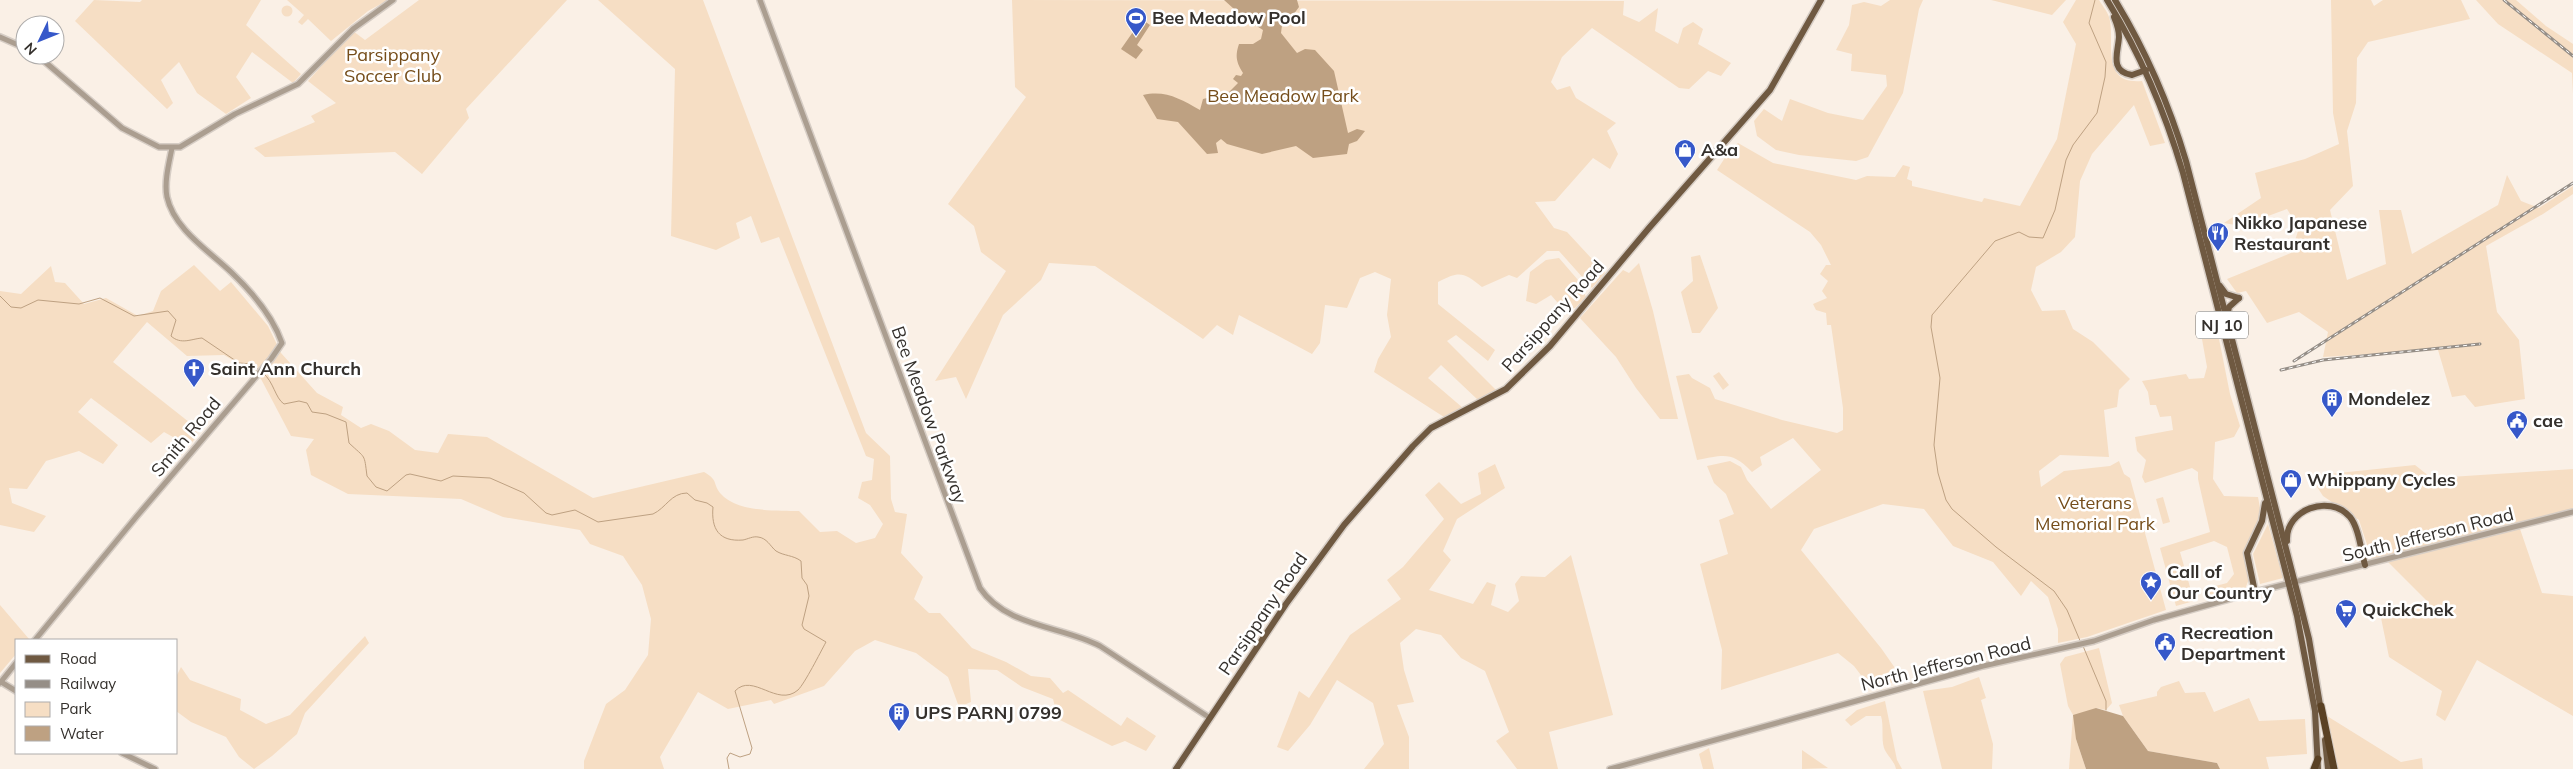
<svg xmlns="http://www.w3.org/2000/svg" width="2573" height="769" font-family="Mulish,sans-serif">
<rect width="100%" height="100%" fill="#faf0e6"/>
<g fill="#f6dec4">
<polygon points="94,0 140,2 142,0 261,0 246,25 301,74 293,83 252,52 236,77 251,98 226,114 197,93 179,62 161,80 173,103 167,109 75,21"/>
<polygon points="287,0 388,0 368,11 331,41 308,19 302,25 298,22 304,15"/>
<polygon points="419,0 567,0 466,109 469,118 422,174 395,152 265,157 254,148 315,122 311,116 336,103 308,81 353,31 365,40"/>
<path d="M598 0H703L866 433 890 456 891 499 895 512 907 514 901 553 923 577 914 599 929 613H940L972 648 1006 662 1031 676 1050 678 1063 693 1068 690 1121 726 1127 717 1156 736 1146 751 1125 741 1112 746 1058 719 1053 699 1022 687 997 670 968 669 971 702 959 707 948 677 916 653 875 640 855 651 824 686 774 704 771 700 728 709 698 692 660 757 664 769H584V761L606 704 625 690 648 655 651 619 642 585 623 556 590 544 580 530 503 517 461 499 348 494 311 475 306 450 314 439 291 436 261 379 253 372 224 355 187 356 147 322 113 362 194 426 198 435 189 446 164 432 151 443 91 398 78 412 118 445 103 464 79 451 46 461 27 489 9 488 12 503 46 516 34 532 0 525V291L21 294 51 266 55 282 65 283 84 304 106 298 138 316 153 311 161 291 194 265 220 291 231 282 268 326 281 353 317 393 343 407 341 415 361 428 371 424 389 431 415 450 438 453 448 434 487 437 593 498 704 472C719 481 712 482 720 493 737 513 776 510 799 511L820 532 837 531 856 543 875 538 883 524 870 505 858 498 862 482 872 480 874 459 866 456 779 237 761 243 751 216 736 223 740 238 716 250 671 236 675 69Z"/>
<path d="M1012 0 1624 1 1623 15 1639 22 1658 8 1655 31 1678 44 1683 28 1693 22 1703 29 1698 44 1731 63 1721 76 1708 71 1689 89 1679 88 1592 28 1562 57 1551 82 1557 90 1570 86 1576 98 1616 123 1607 131 1618 154 1610 169 1593 158 1555 201 1535 202 1554 228 1567 232 1605 273 1592 288 1559 251H1547L1517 278 1509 275 1482 287C1463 272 1460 271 1438 282V304L1495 350 1488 361 1456 335 1447 341 1496 390 1478 400 1441 365 1428 378 1463 408 1444 417 1374 372 1378 359 1391 337 1387 315 1391 279 1375 272 1360 278 1347 308 1325 305 1320 343 1312 354 1239 315 1233 335 1217 325 1203 339 1095 266 1049 263 1041 280 1003 315 966 399 956 377 935 381 1006 271 981 252 974 226 948 204 1026 97 1015 87Z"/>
<polygon points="1890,0 1923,0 1919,9 1903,93 1868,157 1856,161 1799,155 1776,150 1757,136 1754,121 1764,109 1782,121 1790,99 1828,113 1863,120 1887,86 1886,75 1851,71 1852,54 1836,50 1849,25 1852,5 1864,2 1881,6"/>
<polygon points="1991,0 2066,0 2052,15"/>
<path d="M2076 0H2099C2102 5 2107 11 2109 17 2116 40 2099 85 2142 81L2165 143 2150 146 2134 105 2092 154 2080 181 2075 237 2061 252 2036 267 2031 290 2042 311 2065 310 2073 329 2093 342 2130 379 2119 390 2117 407 2104 410 2109 457 2060 455 2039 471 2041 487 2064 471 2110 466 2119 461 2124 474 2130 478 2166 610 2087 637 2058 643V629L2048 597 2031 581 2021 596 1993 562 1953 546 1924 509 1883 504 1814 529 1801 550 1881 648 1902 678 1873 691 1854 666 1838 653 1721 690 1722 650 1700 564 1728 554 1719 520 1734 514 1726 494 1714 483 1707 466 1730 461 1741 467 1747 480 1771 509 1821 470 1793 438 1760 457 1762 465 1752 472C1732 451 1724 455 1697 460L1676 376 1689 374 1692 378 1710 388 1715 399 1782 420 1837 433 1843 430V408L1831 325H1827L1826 313 1816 310 1813 304 1827 298 1822 291 1828 281 1820 274 1826 265H1831L1821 245 1810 232 1717 170 1730 150 1738 143 1773 163 1856 180 1867 176 1895 177 1903 165 1910 167 1907 179 1912 181V186L1982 202 1984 198 2020 206 2057 139 2076 44 2063 22Z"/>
<polygon points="2331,0 2371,0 2374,6 2383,0 2461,0 2470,19 2368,42 2357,58 2356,103 2347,131 2353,186 2330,210 2347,280 2386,264 2379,210 2401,210 2412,254 2498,205 2507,175 2521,201 2539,208 2573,186 2573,194 2543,214 2486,246 2497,312 2519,340 2525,399 2475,407 2465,395 2452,397 2438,350 2323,357 2328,332 2299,312 2267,323 2246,291 2237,293 2227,279 2291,253 2299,228 2287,209 2241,226 2224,223 2261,198 2255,173 2305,159 2339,144 2333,113"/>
<polygon points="2476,0 2516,0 2546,26 2573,44 2573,94 2572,73 2498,24"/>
<circle cx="287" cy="11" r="5.5"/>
<polygon points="1700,255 1718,308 1700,333 1692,333 1681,292 1693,281 1691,257"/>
<polygon points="1559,258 1578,280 1586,297 1575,308 1564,310 1551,295 1536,304 1526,301 1530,272 1546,260"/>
<polygon points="1639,263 1653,311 1678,419 1660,419 1636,388 1616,357 1580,318 1623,270 1629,273"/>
<polygon points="2200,328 2217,329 2230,394 2240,426 2234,437 2215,442 2213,479 2224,496 2258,497 2261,513 2244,554 2249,579 2245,589 2204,597 2204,589 2227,583 2234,574 2227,547 2214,541 2180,552 2194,601 2176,606 2160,548 2210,532 2198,479 2198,472 2192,468 2145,483 2142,477 2146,460 2137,451 2135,437 2173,430 2171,416 2160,417 2156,405 2150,405 2148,392 2142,381 2186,374 2189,379 2204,378 2207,367"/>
<polygon points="1719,372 1729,385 1723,390 1713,376"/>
<polygon points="1495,464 1505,488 1457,519 1443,551 1451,560 1429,590 1473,604 1487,582 1496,585 1491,605 1508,612 1519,601 1515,584 1521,576 1545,577 1571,555 1613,715 1549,732 1558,769 1517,769 1496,741 1509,732 1485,671 1461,658 1441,635 1416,629 1400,643 1404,670 1414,702 1397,705 1409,737 1409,769 1364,769 1384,744 1373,703 1337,680 1310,725 1288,751 1277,747 1299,691 1309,698 1350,635 1401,599 1387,580 1403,567 1444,519 1425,495 1439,482 1461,504 1481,494 1478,473"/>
<polygon points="2415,465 2434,480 2450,477 2573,469 2573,511 2519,526 2542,593 2573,596 2573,716 2477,660 2445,721 2436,715 2442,691 2389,657 2380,613 2427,601 2386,560 2373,563 2359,520 2323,496 2310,476"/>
<polygon points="2163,497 2170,522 2163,524 2156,499"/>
<polygon points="2268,524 2283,578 2260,584 2253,554"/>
<polygon points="0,605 29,639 16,640 16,654 0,673"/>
<polygon points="365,636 369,643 305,713 297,734 272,756 254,769 239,757 226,737 191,722 176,711 176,677 181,667 190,680 241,699 240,710 266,724 290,715"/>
<polygon points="2099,648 2112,703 2106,710 2096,708 2076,739 2086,769 2069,769 2073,715 2068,706 2060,664 2065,657"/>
<polygon points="1979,677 1986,698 1981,700 1993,744 1992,769 1942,769 1923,691 1952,687"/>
<polygon points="2179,681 2185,693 2205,692 2214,712 2249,698 2259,721 2305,719 2307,754 2266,757 2269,769 2220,769 2217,763 2148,751 2123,716 2119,705 2157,696 2157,692 2161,687"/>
<path d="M1885 701 1897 760 1902 769H1896C1894 760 1887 756 1884 748 1881 738 1884 726 1881 716H1866L1851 726 1845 720 1857 710Z"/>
<polygon points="2327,716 2401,762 2422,758 2423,769 2337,769"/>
<polygon points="1709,748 1714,769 1703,769 1699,754"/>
<polygon points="1802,750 1828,768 1802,769"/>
</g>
<g fill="#bea182">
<path d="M1224 0H1297L1299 7 1290 19 1282 25 1281 33 1297 53 1305 49 1315 50 1334 71 1348 133 1357 129 1365 131 1357 141 1349 144 1347 154 1313 158 1296 146 1262 154 1227 144 1221 139 1216 143 1218 153 1207 154 1178 122 1157 119 1143 95C1166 90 1180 99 1200 110L1203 99 1228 93 1238 83 1233 79 1236 75 1241 76 1243 73C1236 62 1235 56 1239 44H1253L1261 39 1263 30 1244 18Z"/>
<polygon points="1137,16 1150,25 1137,45 1143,50 1136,59 1121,49 1135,29 1129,24"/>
<polygon points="2096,708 2123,716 2148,751 2217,763 2220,769 2086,769 2076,739 2073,715"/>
</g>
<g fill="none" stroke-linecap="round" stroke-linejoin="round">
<g stroke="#bea182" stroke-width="1">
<path d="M0 296 11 307 21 308 38 300 79 304 100 298 134 316 168 311 176 320 171 336C181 345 191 339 202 338L239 363 252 364 260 371"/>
<path d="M263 373C274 382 275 398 284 404L299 401 307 403 312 412 326 414 346 422 349 443C366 459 364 453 367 476L376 487 387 491 406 475 410 474 441 481 453 476 490 478 524 493 546 513 552 515 575 510 598 522 653 514C666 508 671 493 687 493L695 500 707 503 713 507C711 529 719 542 743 540 748 539 753 536 758 537 767 538 770 546 776 551 784 556 793 555 801 561L802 578 807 585 809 596 802 625 804 629 826 642C820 653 805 683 798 690 777 708 753 672 735 691L752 748 750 754 740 757 730 753 727 758 729 769"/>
<polyline points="2081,643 2067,610 2054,591 1996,547 1952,509 1946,500 1938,473 1934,445 1940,378 1931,327 1932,315 1995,241 2019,232 2029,237 2043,238 2055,210 2066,160 2073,145 2097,113 2105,77 2106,62 2089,23 2095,0"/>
<polyline points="2083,646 2106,701 2106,710"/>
</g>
<g stroke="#d6cdc5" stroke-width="8">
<g id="minor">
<path d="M760 0 980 588C1006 627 1062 626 1100 646L1210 718"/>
<polyline points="0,37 25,48"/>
<polyline points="37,55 122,128 159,147 180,147 235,114 298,84 353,29 393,0"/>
<path d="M35 640 137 516 271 359 282 343C273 317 251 291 231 272 209 251 174 229 167 197 164 182 169 163 172 148"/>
<polyline points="1,682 16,691"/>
<polyline points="0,683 16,663"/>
<polyline points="122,753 155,769"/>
<polyline points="1610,769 1983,666 2094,641 2154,620 2255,592 2573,512"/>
</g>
</g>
<g stroke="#d6cdc5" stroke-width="9">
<g id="major">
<path d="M2107 0C2141 55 2165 112 2183 173L2297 616 2315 711 2318 769"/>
<path d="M2115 0C2146 51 2169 104 2186 161L2298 595 2309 639 2321 711"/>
<path d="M2114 17C2117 24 2119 30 2119 37 2118 53 2109 71 2132 75L2146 70"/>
<polyline points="2220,286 2226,294 2239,298"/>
<polyline points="2227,317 2229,307 2239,298"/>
<path d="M2287 541C2285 510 2329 493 2350 517 2359 528 2361 551 2365 565"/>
<polyline points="2255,592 2247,553 2262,521 2265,503"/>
<polyline points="2325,740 2328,769"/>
<polyline points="1176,769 1286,604 1344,525 1413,446 1431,428 1506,389 1550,346 1649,228 1770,90 1821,0"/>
</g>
</g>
<g stroke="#d6cdc5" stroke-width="9">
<g id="highway">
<polyline points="2321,706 2334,769"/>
<polyline points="2314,769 2318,759"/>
</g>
</g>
<use href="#minor" stroke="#ab9e90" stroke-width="5"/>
<use href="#major" stroke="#6f5941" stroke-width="6"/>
<use href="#highway" stroke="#5a4124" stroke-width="7"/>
<g stroke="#958e87" stroke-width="3">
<g id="rail">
<polyline points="2504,0 2573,56"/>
<polyline points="2294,361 2573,183"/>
<polyline points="2281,370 2323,360 2480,344"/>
</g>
</g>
<use href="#rail" stroke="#fff" stroke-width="1" stroke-dasharray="4" stroke-linecap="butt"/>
</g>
<defs>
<g id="stadium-pin" transform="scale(1.125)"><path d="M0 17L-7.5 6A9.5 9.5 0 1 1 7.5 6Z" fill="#3658c9" stroke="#fff"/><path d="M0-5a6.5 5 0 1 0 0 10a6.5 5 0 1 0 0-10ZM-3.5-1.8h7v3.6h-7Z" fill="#fff"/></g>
<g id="shop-pin" transform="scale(1.125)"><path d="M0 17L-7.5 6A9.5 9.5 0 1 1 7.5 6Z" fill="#3658c9" stroke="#fff"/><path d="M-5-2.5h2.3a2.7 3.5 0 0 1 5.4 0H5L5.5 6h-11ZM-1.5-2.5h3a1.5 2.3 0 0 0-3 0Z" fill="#fff"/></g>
<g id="restaurant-pin" transform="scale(1.125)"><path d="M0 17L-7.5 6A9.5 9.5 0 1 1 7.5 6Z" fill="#3658c9" stroke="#fff"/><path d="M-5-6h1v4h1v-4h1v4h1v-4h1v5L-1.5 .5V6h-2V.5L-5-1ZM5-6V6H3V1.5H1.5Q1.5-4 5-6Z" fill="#fff"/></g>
<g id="church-pin" transform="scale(1.125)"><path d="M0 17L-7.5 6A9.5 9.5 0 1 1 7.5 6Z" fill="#3658c9" stroke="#fff"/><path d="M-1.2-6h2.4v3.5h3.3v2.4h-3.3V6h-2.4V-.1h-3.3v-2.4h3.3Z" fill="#fff"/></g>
<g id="building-pin" transform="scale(1.125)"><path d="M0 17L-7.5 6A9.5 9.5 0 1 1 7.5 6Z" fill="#3658c9" stroke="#fff"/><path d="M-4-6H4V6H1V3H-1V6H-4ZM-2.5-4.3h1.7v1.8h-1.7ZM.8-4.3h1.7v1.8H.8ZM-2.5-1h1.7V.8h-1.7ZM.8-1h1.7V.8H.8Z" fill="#fff"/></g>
<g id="civic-pin" transform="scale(1.125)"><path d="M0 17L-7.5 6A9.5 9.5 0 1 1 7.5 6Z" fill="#3658c9" stroke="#fff"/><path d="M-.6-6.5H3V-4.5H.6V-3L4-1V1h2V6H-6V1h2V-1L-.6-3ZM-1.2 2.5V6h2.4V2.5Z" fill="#fff"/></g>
<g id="sight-pin" transform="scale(1.125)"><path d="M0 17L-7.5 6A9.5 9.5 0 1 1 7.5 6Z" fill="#3658c9" stroke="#fff"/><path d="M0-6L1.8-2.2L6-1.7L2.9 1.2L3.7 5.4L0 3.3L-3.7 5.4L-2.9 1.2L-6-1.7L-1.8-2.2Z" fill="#fff"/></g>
<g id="supermarket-pin" transform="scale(1.125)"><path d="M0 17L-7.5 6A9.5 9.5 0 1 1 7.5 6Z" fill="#3658c9" stroke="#fff"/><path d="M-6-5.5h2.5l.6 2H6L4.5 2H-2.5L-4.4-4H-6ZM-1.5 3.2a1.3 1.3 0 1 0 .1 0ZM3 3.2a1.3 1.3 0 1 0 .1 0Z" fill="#fff"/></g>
</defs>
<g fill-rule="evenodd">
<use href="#stadium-pin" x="1136" y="18"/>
<use href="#shop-pin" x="1685" y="150"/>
<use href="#restaurant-pin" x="2218" y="233"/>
<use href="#church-pin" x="194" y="369"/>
<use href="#building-pin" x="2332" y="399"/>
<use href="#civic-pin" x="2517" y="421"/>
<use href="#shop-pin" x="2291" y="480"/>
<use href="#sight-pin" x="2151" y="582"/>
<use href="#supermarket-pin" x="2346" y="610"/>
<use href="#civic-pin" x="2165" y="643"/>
<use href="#building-pin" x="899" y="713"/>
</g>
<g text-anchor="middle" stroke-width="5" stroke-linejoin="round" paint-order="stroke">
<rect fill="#fff" stroke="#716e6b" stroke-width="1" x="2196" y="311.5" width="52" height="27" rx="4"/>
<g font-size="16" font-weight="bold" fill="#34302c">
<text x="2222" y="331">NJ 10</text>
</g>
<g font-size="18" font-weight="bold" fill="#34302c" stroke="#fff" text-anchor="start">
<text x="1152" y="24">Bee Meadow Pool</text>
<text x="1701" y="156">A&amp;a</text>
<text x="2234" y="229">Nikko Japanese<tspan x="2234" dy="21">Restaurant</tspan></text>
<text x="210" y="375">Saint Ann Church</text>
<text x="2348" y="405">Mondelez</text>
<text x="2533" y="427">cae</text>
<text x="2307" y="486">Whippany Cycles</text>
<text x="2167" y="578">Call of<tspan x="2167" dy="21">Our Country</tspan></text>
<text x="2362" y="616">QuickChek</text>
<text x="2181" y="639">Recreation<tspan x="2181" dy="21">Department</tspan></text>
<text x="915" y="719">UPS PARNJ 0799</text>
</g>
<g font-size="18" fill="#754d1a" stroke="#fff">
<text x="393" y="61">Parsippany<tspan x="393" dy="21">Soccer Club</tspan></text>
<text x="1283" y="102">Bee Meadow Park</text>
<text x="2095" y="509">Veterans<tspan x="2095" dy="21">Memorial Park</tspan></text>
</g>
<g font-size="18" fill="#34302c" stroke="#fff">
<text transform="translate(1553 316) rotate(-48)" y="6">Parsippany Road</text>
<text transform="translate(929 415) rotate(70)" y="6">Bee Meadow Parkway</text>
<text transform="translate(186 437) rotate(-50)" y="6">Smith Road</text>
<text transform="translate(2428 535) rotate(-14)" y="6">South Jefferson Road</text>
<text transform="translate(1263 614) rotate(-56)" y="6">Parsippany Road</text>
<text transform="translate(1946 664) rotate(-14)" y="6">North Jefferson Road</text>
</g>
</g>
<rect x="15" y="639" width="162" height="115" fill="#ffffff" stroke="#aeacab"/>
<rect x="25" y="655" width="25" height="8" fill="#6f5941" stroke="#aeacab"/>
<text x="60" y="664" font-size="15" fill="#34302c">Road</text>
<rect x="25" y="680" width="25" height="8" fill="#958e87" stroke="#aeacab"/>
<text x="60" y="689" font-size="15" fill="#34302c">Railway</text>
<rect x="25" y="702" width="25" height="15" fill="#f6dec4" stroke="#aeacab"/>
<text x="60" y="714" font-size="15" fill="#34302c">Park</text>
<rect x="25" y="726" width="25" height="15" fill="#bea182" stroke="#aeacab"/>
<text x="60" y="739" font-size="15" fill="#34302c">Water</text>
<g transform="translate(40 40) rotate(227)"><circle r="24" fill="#ffffff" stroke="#aeacab"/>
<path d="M0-4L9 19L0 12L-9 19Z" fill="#3658c9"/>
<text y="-8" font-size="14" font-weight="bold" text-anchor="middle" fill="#34302c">N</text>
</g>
</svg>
